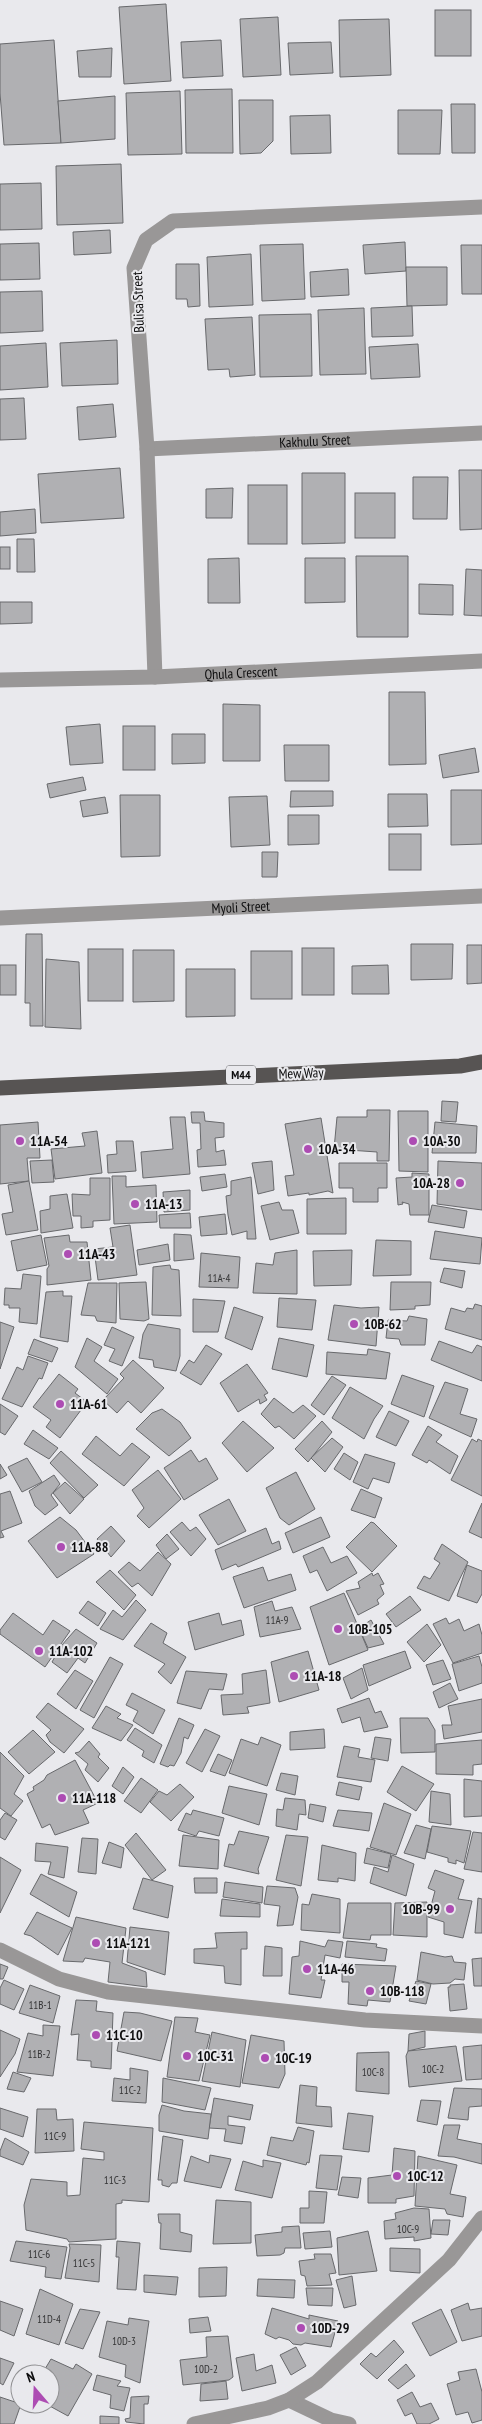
<svg xmlns="http://www.w3.org/2000/svg" width="482" height="2424" font-family="'PT Sans Narrow',sans-serif">
<rect width="100%" height="100%" fill="#e9e9ed"/>
<g fill="#b0b0b3" stroke="#68696c">
<polygon points="166,4 171,81 124,84 119,7"/>
<rect x="435" y="10" width="36" height="46"/>
<polygon points="278,17 281,75 243,77 240,19"/>
<polygon points="389,19 391,75 340,77 339,20"/>
<polygon points="54,40 61,143 4,145 0,93 0,44"/>
<polygon points="221,40 223,76 183,78 181,42"/>
<polygon points="331,42 333,73 290,75 288,43"/>
<polygon points="112,48 111,77 79,77 77,51"/>
<polygon points="232,89 233,153 186,153 185,90"/>
<polygon points="180,91 182,154 128,155 126,93"/>
<polygon points="115,96 115,139 61,143 58,101"/>
<polygon points="239,100 273,100 273,141 261,153 240,154"/>
<polygon points="451,104 475,104 475,153 452,153"/>
<polygon points="398,110 442,110 440,154 398,154"/>
<polygon points="330,115 331,153 291,154 290,116"/>
<polygon points="121,164 123,223 57,225 56,166"/>
<polygon points="41,183 42,229 0,230 0,184"/>
<polygon points="110,230 111,253 74,255 73,232"/>
<polygon points="405,242 406,271 365,274 363,245"/>
<polygon points="39,243 40,279 0,280 0,244"/>
<polygon points="303,244 305,299 262,301 260,245"/>
<polygon points="461,245 482,245 482,294 462,294"/>
<polygon points="251,254 253,305 209,307 207,257"/>
<polygon points="176,264 199,264 200,306 188,307 187,299 176,299"/>
<polygon points="406,267 447,267 447,305 407,306"/>
<polygon points="348,269 349,295 311,297 310,272"/>
<polygon points="42,291 43,331 0,333 0,292"/>
<polygon points="412,306 413,336 372,337 371,308"/>
<polygon points="364,308 366,374 320,375 318,310"/>
<polygon points="311,314 312,376 260,377 259,315"/>
<polygon points="252,317 255,375 230,377 229,369 208,370 205,319"/>
<polygon points="117,340 118,384 62,386 60,343"/>
<polygon points="46,343 48,387 0,390 0,346"/>
<polygon points="418,344 420,377 371,379 369,347"/>
<polygon points="24,398 26,439 0,440 0,399"/>
<polygon points="113,404 116,437 79,440 77,407"/>
<polygon points="120,468 124,518 41,523 38,474"/>
<polygon points="459,470 482,470 482,529 460,530"/>
<polygon points="302,473 345,473 345,543 302,544"/>
<polygon points="413,477 448,477 447,519 413,519"/>
<rect x="248" y="485" width="39" height="59"/>
<polygon points="233,488 232,518 206,518 206,489"/>
<rect x="355" y="493" width="40" height="45"/>
<polygon points="35,509 36,533 0,536 0,512"/>
<polygon points="17,539 34,539 35,572 17,572"/>
<rect x="0" y="547" width="10" height="22"/>
<polygon points="356,556 408,556 408,637 357,637"/>
<polygon points="239,558 240,603 208,603 208,559"/>
<polygon points="305,558 345,558 345,602 305,603"/>
<polygon points="466,569 482,570 482,616 464,615"/>
<polygon points="419,584 453,585 453,615 419,614"/>
<polygon points="0,602 32,602 32,623 0,624"/>
<polygon points="389,692 425,692 426,764 389,765"/>
<polygon points="223,704 260,705 260,761 223,761"/>
<polygon points="100,724 103,763 70,765 66,727"/>
<rect x="123" y="726" width="32" height="44"/>
<polygon points="172,734 205,734 205,763 172,764"/>
<polygon points="284,745 329,745 329,781 285,781"/>
<polygon points="475,748 479,772 443,778 439,755"/>
<polygon points="83,777 86,790 50,798 47,784"/>
<polygon points="451,790 482,790 482,844 451,845"/>
<polygon points="291,791 333,791 333,806 290,807"/>
<polygon points="388,794 427,794 428,826 388,827"/>
<polygon points="120,795 160,795 160,856 121,857"/>
<polygon points="267,796 270,845 231,847 229,797"/>
<polygon points="105,797 108,813 83,817 80,801"/>
<polygon points="288,815 319,815 319,844 288,845"/>
<rect x="389" y="834" width="32" height="36"/>
<polygon points="262,852 278,852 277,877 262,877"/>
<polygon points="26,934 42,934 43,1026 30,1026 30,1003 25,1003"/>
<polygon points="411,944 453,944 452,979 411,980"/>
<polygon points="467,945 482,945 482,983 467,984"/>
<rect x="302" y="948" width="32" height="47"/>
<rect x="88" y="949" width="35" height="52"/>
<polygon points="133,950 174,950 174,1001 133,1002"/>
<rect x="251" y="951" width="41" height="48"/>
<polygon points="46,959 79,962 81,1029 45,1027"/>
<rect x="0" y="965" width="16" height="30"/>
<polygon points="388,965 389,994 352,994 352,966"/>
<polygon points="186,969 235,969 235,1016 186,1017"/>
<polygon points="442,1101 458,1102 456,1122 441,1121"/>
<polygon points="367,1110 390,1110 389,1161 377,1161 377,1152 334,1149 337,1117 367,1117"/>
<polygon points="398,1111 428,1111 428,1172 399,1171"/>
<polygon points="191,1112 204,1112 205,1121 224,1123 224,1137 215,1138 216,1152 224,1150 226,1165 198,1167 197,1150 201,1149 200,1123 192,1123"/>
<polygon points="170,1117 185,1117 190,1174 143,1178 141,1152 173,1149"/>
<polygon points="321,1118 333,1193 328,1191 309,1195 309,1193 288,1196 285,1176 294,1175 285,1124"/>
<polygon points="38,1122 40,1158 27,1158 29,1181 0,1184 0,1125"/>
<polygon points="435,1122 477,1126 476,1153 432,1153"/>
<polygon points="97,1131 102,1173 55,1179 51,1149 85,1146 82,1133"/>
<polygon points="116,1141 133,1141 136,1171 108,1173 107,1155 117,1154"/>
<polygon points="52,1160 54,1182 32,1183 30,1161"/>
<polygon points="272,1161 274,1190 258,1194 252,1163"/>
<polygon points="438,1161 482,1163 482,1210 437,1204"/>
<polygon points="339,1163 387,1163 387,1188 378,1188 378,1202 353,1202 353,1188 339,1188"/>
<polygon points="412,1173 429,1174 429,1215 410,1215 409,1204 402,1202 403,1204 398,1205 396,1178 412,1177"/>
<polygon points="225,1174 227,1187 202,1191 200,1177"/>
<polygon points="112,1176 126,1176 126,1187 156,1185 157,1222 114,1224"/>
<polygon points="251,1177 256,1239 247,1239 247,1231 232,1235 228,1215 226,1196 231,1195 231,1181"/>
<polygon points="90,1178 110,1178 110,1220 93,1221 93,1227 81,1228 81,1216 73,1216 72,1194 90,1195"/>
<polygon points="29,1181 38,1230 6,1235 2,1214 13,1212 8,1185"/>
<polygon points="190,1190 190,1210 164,1212 163,1192"/>
<polygon points="67,1194 73,1228 41,1233 40,1211 50,1209 50,1196"/>
<polygon points="346,1198 346,1234 307,1234 307,1199"/>
<polygon points="279,1202 282,1210 293,1210 299,1233 270,1240 261,1206"/>
<polygon points="432,1205 467,1211 464,1228 428,1222"/>
<polygon points="190,1213 191,1228 160,1228 159,1215"/>
<polygon points="225,1214 227,1234 201,1236 199,1217"/>
<polygon points="130,1225 137,1275 98,1280 94,1249 113,1247 110,1228"/>
<polygon points="435,1231 482,1238 480,1264 430,1259"/>
<polygon points="174,1234 191,1235 194,1259 174,1261"/>
<polygon points="41,1235 47,1265 17,1271 11,1241"/>
<polygon points="69,1235 70,1242 87,1242 91,1280 47,1285 47,1269 49,1266 44,1238"/>
<polygon points="376,1240 411,1241 411,1275 373,1276"/>
<polygon points="168,1244 170,1260 139,1265 137,1250"/>
<polygon points="297,1250 297,1294 253,1293 256,1263 273,1265 275,1253"/>
<polygon points="352,1250 351,1285 314,1286 313,1251"/>
<polygon points="201,1253 240,1257 238,1288 199,1287"/>
<polygon points="170,1265 171,1269 179,1270 181,1316 152,1315 153,1267"/>
<polygon points="444,1268 465,1271 462,1288 440,1282"/>
<polygon points="23,1274 41,1276 37,1324 19,1322 20,1308 9,1308 9,1305 4,1305 5,1288 21,1289"/>
<polygon points="146,1282 149,1319 144,1321 120,1319 119,1283"/>
<polygon points="391,1282 431,1282 430,1305 415,1306 415,1309 390,1310"/>
<polygon points="88,1283 117,1283 116,1323 97,1321 95,1316 81,1315"/>
<polygon points="63,1291 63,1296 72,1296 68,1342 40,1337 46,1292"/>
<polygon points="279,1298 316,1300 312,1330 277,1327"/>
<polygon points="193,1299 225,1301 218,1332 193,1332"/>
<polygon points="475,1304 482,1306 482,1340 445,1329 451,1308 465,1312 467,1308 473,1309"/>
<polygon points="334,1305 361,1308 379,1307 376,1346 328,1340"/>
<polygon points="234,1307 263,1317 252,1350 225,1338"/>
<polygon points="409,1316 427,1319 425,1345 401,1345 399,1339 386,1338 388,1320 407,1321"/>
<polygon points="0,1322 14,1327 0,1369"/>
<polygon points="148,1324 180,1329 180,1356 176,1371 154,1367 153,1360 139,1358 143,1334"/>
<polygon points="112,1327 134,1337 122,1366 109,1361 115,1349 104,1345"/>
<polygon points="87,1338 102,1347 94,1361 118,1379 107,1394 75,1367"/>
<polygon points="279,1338 314,1345 307,1377 272,1369"/>
<polygon points="34,1339 58,1348 52,1362 28,1354"/>
<polygon points="439,1341 472,1353 477,1345 482,1347 482,1381 431,1360"/>
<polygon points="206,1345 222,1354 201,1385 180,1373 189,1360 194,1363"/>
<polygon points="368,1349 390,1353 386,1379 326,1374 327,1352 367,1355"/>
<polygon points="28,1356 48,1363 42,1379 39,1378 22,1407 2,1399 17,1367 23,1370"/>
<polygon points="133,1360 164,1388 141,1413 128,1401 117,1413 103,1400 124,1378 120,1374"/>
<polygon points="247,1364 268,1393 264,1395 267,1400 260,1404 259,1399 238,1412 220,1383"/>
<polygon points="59,1374 78,1389 75,1393 87,1402 60,1438 46,1427 51,1420 33,1407"/>
<polygon points="402,1375 434,1386 424,1417 391,1404"/>
<polygon points="332,1376 346,1385 324,1415 311,1405"/>
<polygon points="445,1382 468,1389 460,1414 477,1419 471,1437 429,1418"/>
<polygon points="350,1387 383,1406 374,1419 364,1439 332,1418"/>
<polygon points="274,1398 293,1413 303,1405 316,1416 294,1439 279,1426 275,1428 261,1414"/>
<polygon points="0,1404 18,1416 5,1435 0,1432"/>
<polygon points="162,1409 180,1422 191,1438 169,1456 136,1429 152,1413"/>
<polygon points="389,1411 409,1421 396,1446 376,1437"/>
<polygon points="243,1421 274,1448 247,1472 222,1443"/>
<polygon points="322,1421 332,1432 308,1462 295,1449"/>
<polygon points="428,1426 442,1435 436,1442 458,1456 450,1474 429,1460 427,1463 412,1455"/>
<polygon points="33,1430 58,1448 49,1459 24,1444"/>
<polygon points="96,1436 120,1456 132,1443 150,1457 124,1486 82,1454"/>
<polygon points="332,1438 343,1447 325,1472 311,1458"/>
<polygon points="472,1439 477,1442 478,1439 482,1441 482,1496 451,1480"/>
<polygon points="191,1450 199,1462 206,1458 218,1479 184,1500 164,1468"/>
<polygon points="61,1451 98,1485 84,1498 50,1463"/>
<polygon points="344,1453 358,1462 350,1480 334,1469"/>
<polygon points="365,1454 395,1463 389,1483 373,1478 368,1489 353,1482"/>
<polygon points="27,1458 42,1482 22,1492 8,1467"/>
<polygon points="0,1464 7,1475 0,1479"/>
<polygon points="158,1470 181,1499 149,1528 137,1516 144,1508 132,1490"/>
<polygon points="296,1472 315,1509 289,1525 280,1518 266,1488"/>
<polygon points="54,1475 60,1484 51,1495 58,1505 45,1515 35,1506 29,1491"/>
<polygon points="65,1482 84,1499 70,1514 53,1493"/>
<polygon points="361,1489 382,1498 375,1518 351,1510"/>
<polygon points="10,1491 22,1523 1,1531 4,1537 0,1538 0,1494"/>
<polygon points="229,1499 246,1531 218,1545 199,1515"/>
<polygon points="482,1503 482,1538 469,1532"/>
<polygon points="60,1517 76,1530 94,1554 57,1578 28,1541"/>
<polygon points="321,1517 330,1537 293,1553 285,1533"/>
<polygon points="182,1522 190,1531 196,1527 206,1539 191,1556 170,1532"/>
<polygon points="371,1522 374,1523 397,1546 372,1572 346,1547"/>
<polygon points="111,1526 125,1541 111,1557 97,1539"/>
<polygon points="266,1528 272,1544 279,1541 281,1549 238,1567 236,1564 222,1570 215,1550"/>
<polygon points="167,1534 179,1549 166,1559 156,1545"/>
<polygon points="442,1544 468,1562 449,1601 417,1588 424,1576 430,1579 440,1563 434,1559"/>
<polygon points="323,1547 331,1563 347,1556 357,1573 327,1591 317,1570 310,1573 303,1556"/>
<polygon points="158,1552 171,1564 152,1596 138,1583 132,1587 118,1572 129,1562 140,1571"/>
<polygon points="467,1565 482,1571 482,1594 477,1603 457,1596"/>
<polygon points="263,1567 268,1581 291,1574 296,1590 244,1608 233,1577"/>
<polygon points="110,1570 136,1595 124,1610 96,1582"/>
<polygon points="372,1573 373,1576 378,1573 384,1584 380,1585 384,1594 377,1600 379,1604 358,1615 346,1591 360,1588 358,1582"/>
<polygon points="344,1593 368,1650 329,1665 310,1607"/>
<polygon points="410,1596 421,1610 396,1627 386,1614"/>
<polygon points="136,1600 146,1610 123,1640 100,1629 113,1610 122,1617"/>
<polygon points="88,1601 106,1613 98,1626 79,1613"/>
<polygon points="272,1601 275,1611 292,1607 301,1629 260,1637 254,1607"/>
<polygon points="13,1613 43,1635 53,1620 70,1631 45,1667 0,1634 0,1630"/>
<polygon points="219,1613 222,1625 241,1620 244,1635 195,1650 188,1622"/>
<polygon points="446,1618 449,1624 459,1619 464,1631 479,1624 482,1635 482,1653 453,1663 433,1624"/>
<polygon points="371,1620 384,1644 368,1648 359,1628"/>
<polygon points="151,1623 167,1633 163,1643 186,1657 171,1684 158,1672 165,1664 134,1646"/>
<polygon points="427,1624 441,1645 424,1662 407,1642"/>
<polygon points="76,1629 97,1643 85,1663 78,1658 67,1673 52,1662 61,1646"/>
<polygon points="308,1651 319,1690 279,1702 271,1662"/>
<polygon points="405,1651 411,1668 369,1686 363,1665"/>
<polygon points="479,1656 482,1667 482,1683 459,1691 452,1664"/>
<polygon points="110,1657 123,1664 94,1718 80,1710"/>
<polygon points="443,1660 451,1679 433,1685 426,1665"/>
<polygon points="362,1668 368,1690 351,1699 343,1678"/>
<polygon points="75,1670 93,1681 76,1709 57,1694"/>
<polygon points="266,1670 270,1703 247,1707 249,1713 223,1715 221,1695 243,1694 242,1674"/>
<polygon points="186,1671 227,1674 223,1690 209,1689 201,1709 177,1703"/>
<polygon points="450,1683 458,1699 439,1708 433,1692"/>
<polygon points="132,1693 165,1710 153,1734 133,1721 138,1711 126,1705"/>
<polygon points="369,1698 375,1713 381,1711 388,1727 364,1732 360,1717 342,1723 337,1709"/>
<polygon points="482,1699 482,1732 444,1739 442,1725 452,1725 448,1706"/>
<polygon points="48,1703 84,1729 64,1753 50,1742 46,1735 51,1730 36,1717"/>
<polygon points="106,1706 121,1714 117,1718 133,1725 121,1741 92,1728"/>
<polygon points="179,1718 194,1725 188,1739 184,1737 181,1753 174,1766 170,1765 168,1767 160,1764"/>
<polygon points="400,1718 428,1718 435,1730 435,1752 401,1753"/>
<polygon points="135,1728 162,1745 154,1763 142,1756 144,1751 127,1740"/>
<polygon points="205,1729 220,1736 202,1772 186,1763"/>
<polygon points="324,1729 325,1748 290,1750 290,1732"/>
<polygon points="33,1730 55,1752 29,1774 8,1752"/>
<polygon points="261,1737 281,1745 267,1786 229,1773 241,1739 258,1745"/>
<polygon points="375,1737 391,1739 388,1761 371,1758"/>
<polygon points="482,1740 482,1764 473,1765 473,1775 436,1774 436,1744"/>
<polygon points="89,1741 100,1754 98,1757 109,1768 98,1782 85,1770 88,1764 75,1753 79,1752"/>
<polygon points="344,1746 360,1749 358,1757 375,1760 371,1782 337,1777"/>
<polygon points="0,1752 24,1776 14,1794 23,1801 11,1816 0,1808"/>
<polygon points="218,1754 232,1760 225,1776 210,1771"/>
<polygon points="75,1760 98,1803 83,1810 89,1823 55,1835 50,1824 42,1828 27,1794 34,1790 33,1787 44,1780 47,1775"/>
<polygon points="402,1766 434,1784 416,1811 387,1792"/>
<polygon points="123,1767 134,1777 123,1794 112,1786"/>
<polygon points="281,1773 298,1776 295,1795 276,1790"/>
<polygon points="141,1778 158,1790 141,1813 124,1801"/>
<polygon points="464,1779 482,1781 482,1816 464,1817"/>
<polygon points="339,1782 362,1787 359,1800 336,1795"/>
<polygon points="180,1784 194,1797 171,1821 150,1802 159,1791 167,1795"/>
<polygon points="229,1786 267,1794 259,1825 222,1813"/>
<polygon points="431,1791 450,1794 451,1825 429,1822"/>
<polygon points="285,1798 305,1800 306,1815 299,1814 297,1830 276,1826 277,1809 283,1810"/>
<polygon points="384,1803 411,1814 396,1855 370,1847"/>
<polygon points="310,1804 326,1807 323,1822 308,1818"/>
<polygon points="193,1810 224,1818 219,1836 199,1831 196,1836 178,1830 186,1813 191,1815"/>
<polygon points="338,1810 372,1813 369,1831 333,1826"/>
<polygon points="5,1813 17,1820 5,1840 0,1837 0,1820"/>
<polygon points="416,1825 431,1829 425,1859 404,1853"/>
<polygon points="432,1826 471,1831 464,1863 456,1860 456,1864 448,1862 448,1858 427,1852"/>
<polygon points="239,1831 269,1837 258,1869 259,1874 224,1866 229,1844 234,1845"/>
<polygon points="473,1832 482,1833 482,1872 464,1869"/>
<polygon points="136,1833 166,1870 152,1880 125,1845"/>
<polygon points="183,1835 219,1840 218,1869 179,1866"/>
<polygon points="286,1835 308,1837 301,1886 276,1880"/>
<polygon points="82,1838 98,1839 96,1874 78,1872"/>
<polygon points="109,1842 124,1848 121,1868 102,1863"/>
<polygon points="36,1843 68,1847 64,1878 48,1874 51,1862 35,1861"/>
<polygon points="322,1845 356,1853 355,1881 338,1878 338,1882 318,1880"/>
<polygon points="367,1848 391,1854 388,1868 364,1863"/>
<polygon points="392,1855 414,1864 406,1896 370,1883 374,1867 388,1872"/>
<polygon points="0,1857 21,1870 0,1913"/>
<polygon points="435,1870 464,1880 458,1899 472,1901 463,1938 444,1934 444,1922 428,1917 435,1891 428,1888"/>
<polygon points="41,1874 77,1892 69,1917 30,1894"/>
<polygon points="143,1878 173,1886 168,1918 133,1909"/>
<polygon points="194,1878 217,1878 217,1893 195,1893"/>
<polygon points="225,1882 263,1887 262,1903 223,1897"/>
<polygon points="267,1886 295,1888 298,1897 293,1925 277,1926 280,1906 264,1904"/>
<polygon points="312,1894 340,1899 340,1933 301,1930 302,1904 309,1905"/>
<polygon points="478,1898 482,1899 482,1933 475,1933"/>
<polygon points="222,1899 260,1904 260,1917 220,1916"/>
<polygon points="427,1902 427,1937 393,1935 395,1903"/>
<polygon points="348,1903 391,1903 391,1935 371,1935 370,1940 343,1938"/>
<polygon points="37,1912 72,1928 58,1955 31,1936 24,1934"/>
<polygon points="76,1917 126,1928 122,1963 146,1972 147,1987 108,1982 110,1962 85,1958 83,1962 63,1961"/>
<polygon points="130,1927 169,1932 165,1975 127,1962"/>
<polygon points="247,1932 247,1949 241,1949 241,1985 225,1983 224,1966 194,1963 194,1949 217,1948 215,1933"/>
<polygon points="328,1940 343,1942 340,1958 325,1955 321,1980 325,1980 321,1998 289,1994 292,1957 299,1956 300,1941 325,1947"/>
<polygon points="347,1941 377,1944 376,1947 387,1949 385,1961 345,1957"/>
<polygon points="265,1946 282,1948 282,1976 263,1976"/>
<polygon points="421,1952 445,1957 452,1956 454,1962 466,1963 464,1980 455,1979 450,1983 433,1984 417,1980"/>
<polygon points="482,1958 482,1986 474,1986 472,1959"/>
<polygon points="0,1964 8,1967 3,1979 0,1979"/>
<polygon points="342,1964 396,1966 390,2002 368,2000 367,2006 348,2004 349,1982 342,1982"/>
<polygon points="4,1980 24,1989 14,2010 0,2004 0,1988"/>
<polygon points="416,1981 431,1984 426,2004 409,2001"/>
<polygon points="464,1984 467,2009 450,2011 448,1987 450,1987 450,1985"/>
<polygon points="30,1985 60,1996 53,2023 19,2013"/>
<polygon points="76,2000 97,2001 96,2011 113,2013 111,2069 91,2067 91,2061 77,2060 79,2034 71,2035"/>
<polygon points="124,2012 140,2013 172,2021 161,2061 117,2051"/>
<polygon points="175,2017 198,2018 195,2032 210,2035 199,2081 167,2077"/>
<polygon points="43,2025 60,2026 53,2076 17,2072 28,2033 43,2036"/>
<polygon points="0,2030 20,2039 15,2054 0,2077"/>
<polygon points="425,2031 425,2047 408,2051 409,2034"/>
<polygon points="212,2032 246,2040 240,2087 202,2081"/>
<polygon points="251,2035 284,2041 285,2074 279,2088 242,2083"/>
<polygon points="482,2045 482,2079 466,2080 463,2047"/>
<polygon points="456,2046 462,2081 409,2087 406,2056 408,2051"/>
<polygon points="389,2052 389,2094 356,2091 357,2053"/>
<polygon points="130,2068 148,2071 146,2103 112,2101 114,2078 130,2080"/>
<polygon points="13,2072 31,2078 24,2092 7,2089"/>
<polygon points="163,2078 211,2088 205,2110 162,2102"/>
<polygon points="300,2085 317,2087 316,2106 331,2107 332,2127 296,2123"/>
<polygon points="454,2088 482,2089 482,2106 469,2107 468,2120 448,2118"/>
<polygon points="214,2098 253,2105 250,2120 228,2116 228,2125 245,2127 242,2144 224,2141 226,2129 209,2128"/>
<polygon points="421,2100 441,2101 437,2125 417,2121"/>
<polygon points="162,2105 184,2111 211,2114 208,2139 159,2131 159,2115"/>
<polygon points="0,2108 28,2117 23,2137 0,2129"/>
<polygon points="37,2109 56,2109 57,2120 73,2119 74,2151 35,2153"/>
<polygon points="348,2113 373,2116 369,2152 343,2149"/>
<polygon points="84,2122 153,2128 149,2202 122,2200 122,2203 116,2204 116,2239 69,2242 67,2239 26,2230 24,2205 31,2179 67,2182 67,2196 80,2195 83,2158 104,2160 104,2152 81,2149"/>
<polygon points="444,2125 460,2125 457,2139 482,2144 482,2164 454,2157 438,2156"/>
<polygon points="298,2127 314,2131 309,2163 307,2162 306,2165 267,2155 271,2137 293,2141"/>
<polygon points="163,2136 183,2140 177,2183 172,2183 169,2187 162,2185 162,2180 158,2180"/>
<polygon points="5,2138 29,2152 23,2165 0,2156 0,2151"/>
<polygon points="394,2148 415,2151 414,2196 396,2199 396,2203 368,2203 368,2178 392,2175"/>
<polygon points="210,2155 231,2159 221,2188 184,2181 191,2156 209,2163"/>
<polygon points="320,2155 342,2156 337,2190 316,2188"/>
<polygon points="418,2156 457,2165 450,2194 466,2197 463,2217 447,2214 445,2209 415,2206"/>
<polygon points="263,2160 281,2163 272,2198 235,2190 243,2161 263,2167"/>
<polygon points="342,2177 361,2178 358,2198 338,2195"/>
<polygon points="309,2191 327,2192 324,2223 300,2223 300,2208 309,2208"/>
<polygon points="216,2200 251,2202 251,2243 213,2244"/>
<polygon points="414,2208 429,2209 431,2238 414,2241 414,2237 385,2239 384,2221 396,2219 395,2213"/>
<polygon points="158,2214 180,2214 180,2232 192,2235 191,2252 160,2249 161,2223 159,2223"/>
<polygon points="433,2220 450,2220 448,2235 431,2234"/>
<polygon points="299,2226 301,2248 285,2248 284,2253 280,2255 257,2256 255,2235 282,2232 282,2227"/>
<polygon points="330,2231 332,2247 305,2249 303,2233"/>
<polygon points="368,2231 377,2271 339,2275 337,2238"/>
<polygon points="16,2241 67,2247 61,2279 45,2277 46,2267 10,2261"/>
<polygon points="117,2241 140,2243 136,2290 117,2289 119,2257 116,2257"/>
<polygon points="69,2244 101,2245 99,2282 65,2278 70,2248"/>
<polygon points="390,2248 420,2249 420,2273 390,2271"/>
<polygon points="314,2254 331,2254 336,2273 329,2274 332,2285 307,2286 305,2276 301,2275 299,2261 315,2259"/>
<polygon points="227,2267 226,2296 199,2297 199,2268"/>
<polygon points="144,2275 178,2277 176,2295 144,2292"/>
<polygon points="352,2276 356,2305 344,2308 336,2280"/>
<polygon points="258,2279 295,2280 294,2298 257,2296"/>
<polygon points="306,2288 333,2288 332,2306 308,2305"/>
<polygon points="40,2289 73,2304 59,2345 26,2334"/>
<polygon points="0,2301 23,2309 14,2336 0,2330"/>
<polygon points="468,2303 470,2310 482,2308 482,2336 462,2341 451,2310"/>
<polygon points="272,2308 309,2319 309,2315 338,2321 331,2347 305,2343 301,2345 293,2344 289,2340 279,2337 276,2339 265,2334"/>
<polygon points="80,2309 100,2312 83,2349 65,2343"/>
<polygon points="441,2309 457,2342 430,2356 412,2323"/>
<polygon points="208,2317 211,2331 190,2333 189,2319"/>
<polygon points="129,2318 149,2321 140,2383 125,2377 126,2365 99,2357 107,2321 128,2325"/>
<polygon points="228,2336 233,2377 229,2380 183,2385 180,2360 207,2357 206,2337"/>
<polygon points="394,2340 404,2352 377,2379 360,2364 371,2353 376,2357"/>
<polygon points="296,2347 306,2366 291,2375 280,2355"/>
<polygon points="254,2354 256,2371 272,2365 276,2383 242,2391 236,2358"/>
<polygon points="0,2358 14,2363 3,2385 0,2383"/>
<polygon points="51,2359 73,2369 76,2364 92,2374 68,2416 46,2404 50,2404 50,2374 42,2374"/>
<polygon points="406,2364 415,2376 398,2389 388,2380"/>
<polygon points="476,2369 482,2392 482,2420 472,2423 468,2412 456,2415 447,2384 460,2380 458,2372"/>
<polygon points="97,2375 121,2381 117,2386 130,2388 124,2411 110,2408 111,2395 93,2390"/>
<polygon points="226,2381 228,2399 200,2401 201,2384"/>
<polygon points="412,2392 420,2407 431,2403 439,2419 429,2424 417,2424 412,2413 405,2416 397,2400"/>
<polygon points="149,2396 148,2404 144,2404 144,2424 126,2422 125,2419 130,2418 131,2397"/>
<polygon points="0,2397 21,2404 14,2424 0,2424"/>
<polygon points="100,2416 119,2417 119,2424 100,2424"/>
</g>
<g fill="none" stroke-linecap="round" stroke-linejoin="round">
<g stroke="#999797" stroke-width="15">
<path id="s1" d="M147 449 482 433"/>
<polyline points="155,677 147,449 134,268 146,240 173,221 482,207"/>
<path id="s2" d="M0 680 155 677 482 661"/>
<path id="s3" d="M0 918 482 896"/>
<polyline points="0,1950 59,1979 108,1992 365,2020 482,2026"/>
<polyline points="289,2400 331,2420 349,2424"/>
<polyline points="194,2424 268,2408 289,2400 317,2382 449,2260 482,2218"/>
</g>
<polyline stroke="#575453" stroke-width="15" points="0,1088 460,1066 482,1062"/>
</g>
<g fill="#ad4cb3" stroke="#e9e9ed" stroke-width="2">
<circle cx="20" cy="1141" r="5"/>
<circle cx="413" cy="1141" r="5"/>
<circle cx="308" cy="1149" r="5"/>
<circle cx="460" cy="1183" r="5"/>
<circle cx="135" cy="1204" r="5"/>
<circle cx="68" cy="1254" r="5"/>
<circle cx="354" cy="1324" r="5"/>
<circle cx="60" cy="1404" r="5"/>
<circle cx="61" cy="1547" r="5"/>
<circle cx="338" cy="1629" r="5"/>
<circle cx="39" cy="1651" r="5"/>
<circle cx="294" cy="1676" r="5"/>
<circle cx="62" cy="1798" r="5"/>
<circle cx="450" cy="1909" r="5"/>
<circle cx="96" cy="1943" r="5"/>
<circle cx="307" cy="1969" r="5"/>
<circle cx="370" cy="1991" r="5"/>
<circle cx="96" cy="2035" r="5"/>
<circle cx="187" cy="2056" r="5"/>
<circle cx="265" cy="2058" r="5"/>
<circle cx="397" cy="2176" r="5"/>
<circle cx="301" cy="2328" r="5"/>
</g>
<g text-anchor="middle" stroke-width="4" stroke-linejoin="round" paint-order="stroke">
<g font-size="11" fill="#353536">
<text x="219" y="1282">11A-4</text>
<text x="277" y="1624">11A-9</text>
<text x="40" y="2009">11B-1</text>
<text x="39" y="2058">11B-2</text>
<text x="433" y="2073">10C-2</text>
<text x="373" y="2076">10C-8</text>
<text x="130" y="2094">11C-2</text>
<text x="55" y="2140">11C-9</text>
<text x="115" y="2184">11C-3</text>
<text x="408" y="2233">10C-9</text>
<text x="39" y="2258">11C-6</text>
<text x="84" y="2267">11C-5</text>
<text x="49" y="2323">11D-4</text>
<text x="124" y="2345">10D-3</text>
<text x="206" y="2373">10D-2</text>
</g>
<rect fill="#e9e9ed" stroke="#4e4e50" stroke-width="1" x="226" y="1065.5" width="30" height="19" rx="4"/>
<g font-size="12" font-weight="bold" fill="#0c0c0d">
<text x="241" y="1079">M44</text>
</g>
<g font-size="14" fill="#0c0c0d" stroke="#e9e9ed">
<text transform="translate(138 302) rotate(-92)" y="5">Bulisa Street</text>
<text dy="5" stroke="none"><textPath href="#s1" startOffset="168">Kakhulu Street</textPath></text>
<text dy="5" stroke="none"><textPath href="#s2" startOffset="241">Qhula Crescent</textPath></text>
<text dy="5" stroke="none"><textPath href="#s3" startOffset="241">Myoli Street</textPath></text>
<text transform="translate(301 1073) rotate(-2)" y="5">Mew Way</text>
</g>
<g font-size="14" font-weight="bold" fill="#0c0c0d" stroke="#e9e9ed" text-anchor="start">
<text x="30" y="1146">11A-54</text>
<text x="423" y="1146">10A-30</text>
<text x="318" y="1154">10A-34</text>
<text x="450" y="1188" text-anchor="end">10A-28</text>
<text x="145" y="1209">11A-13</text>
<text x="78" y="1259">11A-43</text>
<text x="364" y="1329">10B-62</text>
<text x="70" y="1409">11A-61</text>
<text x="71" y="1552">11A-88</text>
<text x="348" y="1634">10B-105</text>
<text x="49" y="1656">11A-102</text>
<text x="304" y="1681">11A-18</text>
<text x="72" y="1803">11A-118</text>
<text x="440" y="1914" text-anchor="end">10B-99</text>
<text x="106" y="1948">11A-121</text>
<text x="317" y="1974">11A-46</text>
<text x="380" y="1996">10B-118</text>
<text x="106" y="2040">11C-10</text>
<text x="197" y="2061">10C-31</text>
<text x="275" y="2063">10C-19</text>
<text x="407" y="2181">10C-12</text>
<text x="311" y="2333">10D-29</text>
</g>
</g>
<g transform="translate(35 2389) rotate(341)"><circle r="24" fill="#e9e9ed" stroke="#919193"/>
<path d="M0-4L9 19L0 12L-9 19Z" fill="#ad4cb3"/>
<text y="-8" font-size="14" font-weight="bold" text-anchor="middle" fill="#0c0c0d">N</text>
</g>
</svg>
